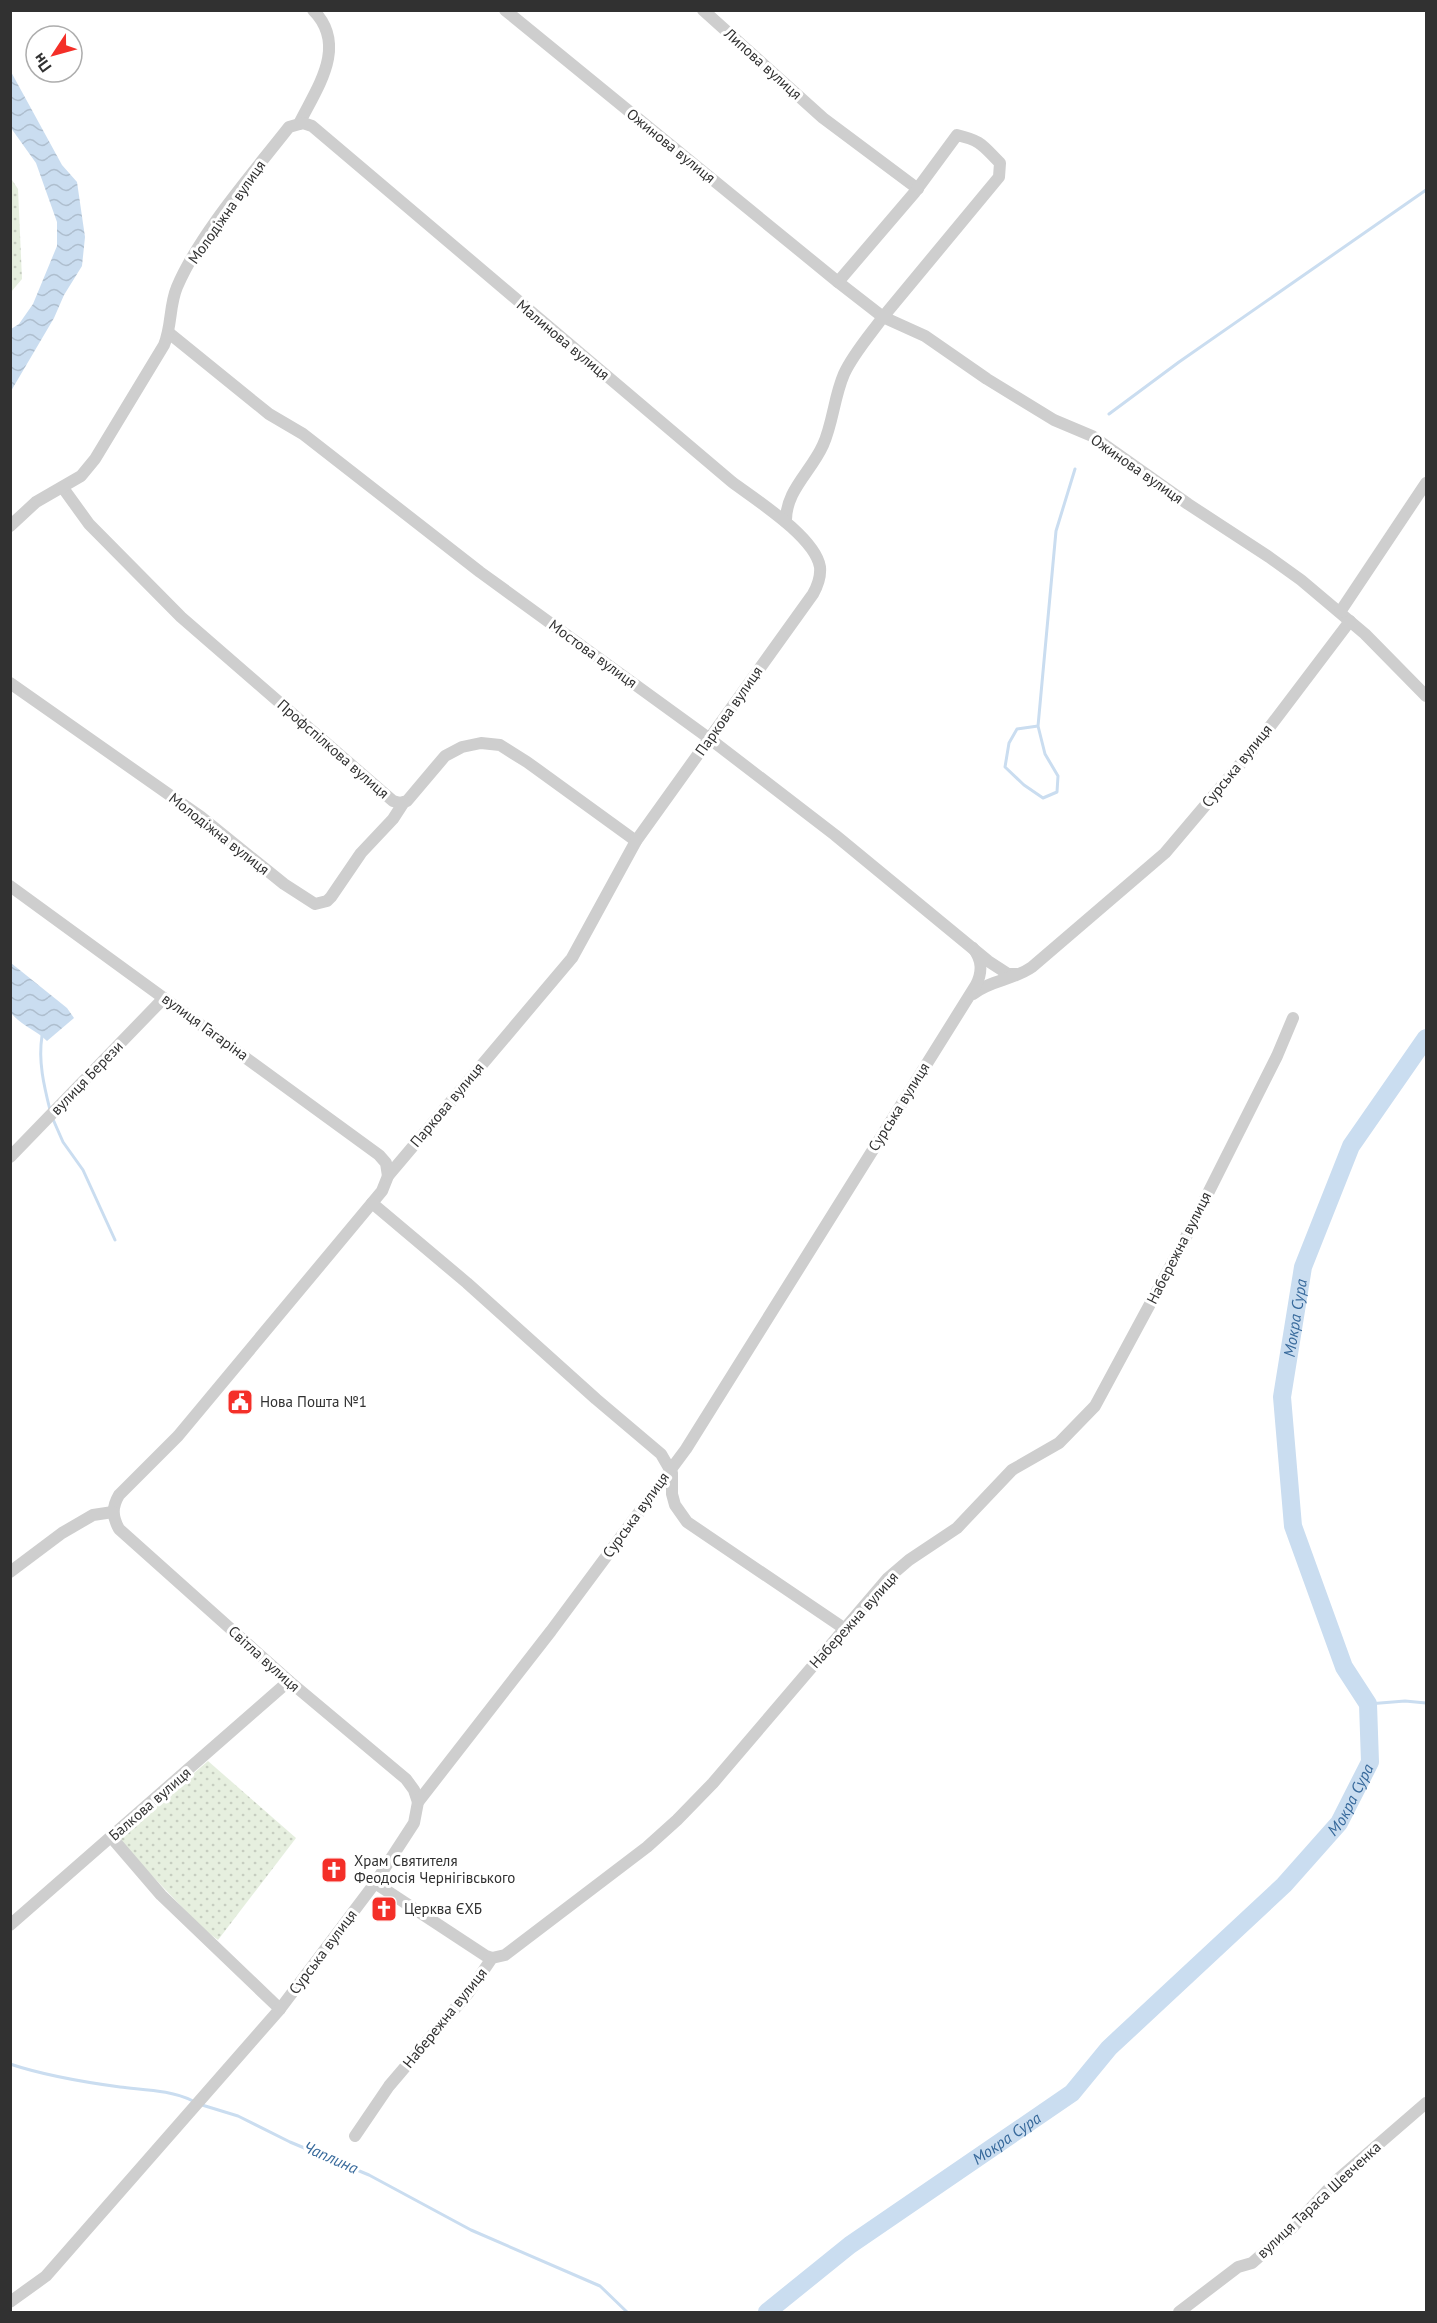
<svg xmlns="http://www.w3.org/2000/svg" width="1437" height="2323" font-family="'PT Sans',sans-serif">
<defs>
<pattern id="park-dots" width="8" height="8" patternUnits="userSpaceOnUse" patternTransform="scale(1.5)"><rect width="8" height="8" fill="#e6efdf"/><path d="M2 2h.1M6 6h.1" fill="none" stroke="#c6cdc0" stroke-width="1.8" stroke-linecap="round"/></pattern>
<pattern id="water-waves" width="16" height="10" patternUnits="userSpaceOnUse" patternTransform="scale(1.5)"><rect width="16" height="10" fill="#caddf0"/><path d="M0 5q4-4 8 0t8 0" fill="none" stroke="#aebece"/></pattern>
</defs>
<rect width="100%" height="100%" fill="#fff"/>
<g fill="url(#park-dots)">
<polygon points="10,177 18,189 22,279 11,292"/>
<polygon points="208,1761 296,1838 218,1940 202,1928 117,1839"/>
</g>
<g fill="url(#water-waves)">
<polygon points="10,70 62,165 77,182 85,237 82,266 64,295 54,318 11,391 11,329 19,324 33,304 57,246 57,222 36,163 11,128"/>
<path d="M11 963 67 1008 74 1018 47 1041C36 1030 22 1026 11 1013Z"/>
</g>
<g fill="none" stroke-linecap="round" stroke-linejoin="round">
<g stroke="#caddf0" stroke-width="3">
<polyline points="1109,414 1179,362 1426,190"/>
<polyline points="1038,726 1017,729 1009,743 1005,767 1024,785 1043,798 1057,792 1058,776 1045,754 1038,726 1056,531 1075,469"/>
<path d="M42 1036C38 1061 44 1086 50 1110"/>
<polyline points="52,1117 63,1142 83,1170 115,1240"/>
<polyline points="1368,1704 1405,1701 1426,1703"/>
<path d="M10 2064C46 2076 83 2082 120 2087 145 2090 171 2090 193 2101"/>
<polyline points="202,2105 238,2116 290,2142 369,2175 471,2230 600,2286 627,2312"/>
</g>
<path stroke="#caddf0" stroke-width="18" id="s1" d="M767 2312 850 2245 1072 2093 1109 2048 1284 1885 1339 1823 1370 1762 1368 1704 1344 1667 1293 1526 1282 1397 1303 1267 1351 1146 1426 1038"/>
<g stroke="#cecece" stroke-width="12">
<polyline points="505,10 838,282"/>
<polyline points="703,10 823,118 918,189"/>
<path d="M299 124C316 89 349 46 313 10"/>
<polyline points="169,333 269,414 303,434 480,572 710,739 835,835 988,961 1008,974 1017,974"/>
<polyline points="63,488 89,524 181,617 393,801 400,803 407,801 445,756 462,747 481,743 500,745 527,762 636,841"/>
<path d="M786 522C785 491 811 472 823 445 833 423 834 397 844 374 853 354 870 335 883 317L838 282 915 192 957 135C982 141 982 145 1000 163L999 177 883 317 925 336 987 379 1054 420 1092 436 1188 504 1269 557 1301 580 1365 634 1426 696"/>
<path d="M10 526 36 502 81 476 95 459 164 345C172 326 169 306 177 287 200 233 253 173 289 127L303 123 312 126 732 482C756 500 815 537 820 567 821 577 818 585 813 594L636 841 572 958 388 1176 382 1191 178 1436 119 1495C112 1507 112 1516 119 1529L289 1681 406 1779 414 1790 418 1802"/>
<polyline points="1340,612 1426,483"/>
<polyline points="10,683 201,817 284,884 315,904 327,901 331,897 361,853 393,819 404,802"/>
<polyline points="10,886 379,1155 386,1163 388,1176"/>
<path d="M973 994C990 980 1014 980 1032 967L1165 853 1253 749 1350 621"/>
<polyline points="10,1157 164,998"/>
<polyline points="372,1203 467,1283 596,1399 661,1454 672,1473 672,1494 675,1505 687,1522 845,1629"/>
<polyline points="10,1572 62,1533 93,1515 113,1512"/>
<polyline points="112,1838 161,1895 280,2009"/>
<polyline points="375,1883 486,1956 492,1958"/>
<polyline points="10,1925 289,1681"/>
<polyline points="355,2136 389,2086 469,1992 492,1958 505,1955 647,1847 677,1820 713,1783 888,1578 909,1560 957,1528 1012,1470 1059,1443 1095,1406 1184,1241 1277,1056 1293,1018"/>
<path d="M10 2302 46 2276 280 2009 375 1883 414 1823 418 1802 551 1631 686 1449 976 985C983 971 982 960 973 948"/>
<polyline points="1179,2312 1238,2267 1252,2263 1292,2228 1337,2180 1426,2103"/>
</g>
</g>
<defs>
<g id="civic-square" transform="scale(1.35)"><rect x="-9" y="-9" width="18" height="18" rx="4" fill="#f42f28" stroke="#fff"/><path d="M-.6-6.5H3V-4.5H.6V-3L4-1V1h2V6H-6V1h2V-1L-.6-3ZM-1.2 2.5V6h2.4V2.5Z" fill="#fff"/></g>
<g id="church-square" transform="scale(1.35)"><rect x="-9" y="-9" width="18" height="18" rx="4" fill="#f42f28" stroke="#fff"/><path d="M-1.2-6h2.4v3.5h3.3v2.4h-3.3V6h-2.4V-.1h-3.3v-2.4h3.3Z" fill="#fff"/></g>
</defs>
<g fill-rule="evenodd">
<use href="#civic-square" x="240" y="1402"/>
<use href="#church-square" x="334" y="1870"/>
<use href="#church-square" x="384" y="1909"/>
</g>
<g text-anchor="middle" stroke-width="6" stroke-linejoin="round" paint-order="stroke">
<g font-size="15" fill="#313131" stroke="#fff">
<text transform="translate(763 64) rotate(42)" y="5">Липова вулиця</text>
<text transform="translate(671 146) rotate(39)" y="5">Ожинова вулиця</text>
<text transform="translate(227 212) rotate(-55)" y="5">Молодіжна вулиця</text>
<text transform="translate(563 340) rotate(40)" y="5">Малинова вулиця</text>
<text transform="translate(1137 469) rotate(35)" y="5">Ожинова вулиця</text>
<text transform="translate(593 654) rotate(36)" y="5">Мостова вулиця</text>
<text transform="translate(729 711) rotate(-55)" y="5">Паркова вулиця</text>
<text transform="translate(333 749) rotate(41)" y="5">Профспілкова вулиця</text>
<text transform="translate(1237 766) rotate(-51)" y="5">Сурська вулиця</text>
<text transform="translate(219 834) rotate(38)" y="5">Молодіжна вулиця</text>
<text transform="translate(205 1027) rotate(36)" y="5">вулиця Гагаріна</text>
<text transform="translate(87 1078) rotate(-46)" y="5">вулиця Берези</text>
<text transform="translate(447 1105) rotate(-50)" y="5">Паркова вулиця</text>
<text transform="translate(899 1107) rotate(-58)" y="5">Сурська вулиця</text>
<text transform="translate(1179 1248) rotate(-63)" y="5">Набережна вулиця</text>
<text transform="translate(636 1515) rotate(-54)" y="5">Сурська вулиця</text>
<text transform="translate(854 1620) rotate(-48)" y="5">Набережна вулиця</text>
<text transform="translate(264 1659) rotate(42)" y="5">Світла вулиця</text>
<text transform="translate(150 1804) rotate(-41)" y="5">Балкова вулиця</text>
<text transform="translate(323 1952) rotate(-53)" y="5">Сурська вулиця</text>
<text transform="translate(445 2018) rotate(-51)" y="5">Набережна вулиця</text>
<text transform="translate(1319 2200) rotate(-43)" y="5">вулиця Тараса Шевченка</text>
</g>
<g font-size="15" fill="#313131" stroke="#fff" text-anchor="start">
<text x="260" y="1407">Нова Пошта №1</text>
<text x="354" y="1866">Храм Святителя<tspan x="354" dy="17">Феодосія Чернігівського</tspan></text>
<text x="404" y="1914">Церква ЄХБ</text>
</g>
<g font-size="16" font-style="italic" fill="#37699b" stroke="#fff">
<text dy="6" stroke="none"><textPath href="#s1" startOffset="1286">Мокра Сура</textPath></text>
<text dy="6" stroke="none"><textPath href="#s1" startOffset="782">Мокра Сура</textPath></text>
<text dy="6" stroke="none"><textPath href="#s1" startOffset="296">Мокра Сура</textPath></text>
<text transform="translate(331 2157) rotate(24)" y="6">Чаплина</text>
</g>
</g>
<rect width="1437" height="2323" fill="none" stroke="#313131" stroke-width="24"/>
<g transform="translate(54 54) rotate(234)"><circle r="28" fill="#ffffff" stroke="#adadad" stroke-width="1.5"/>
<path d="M0-4.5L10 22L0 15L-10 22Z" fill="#f42f28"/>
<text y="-9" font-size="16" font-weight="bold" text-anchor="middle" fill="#313131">Пн</text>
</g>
</svg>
